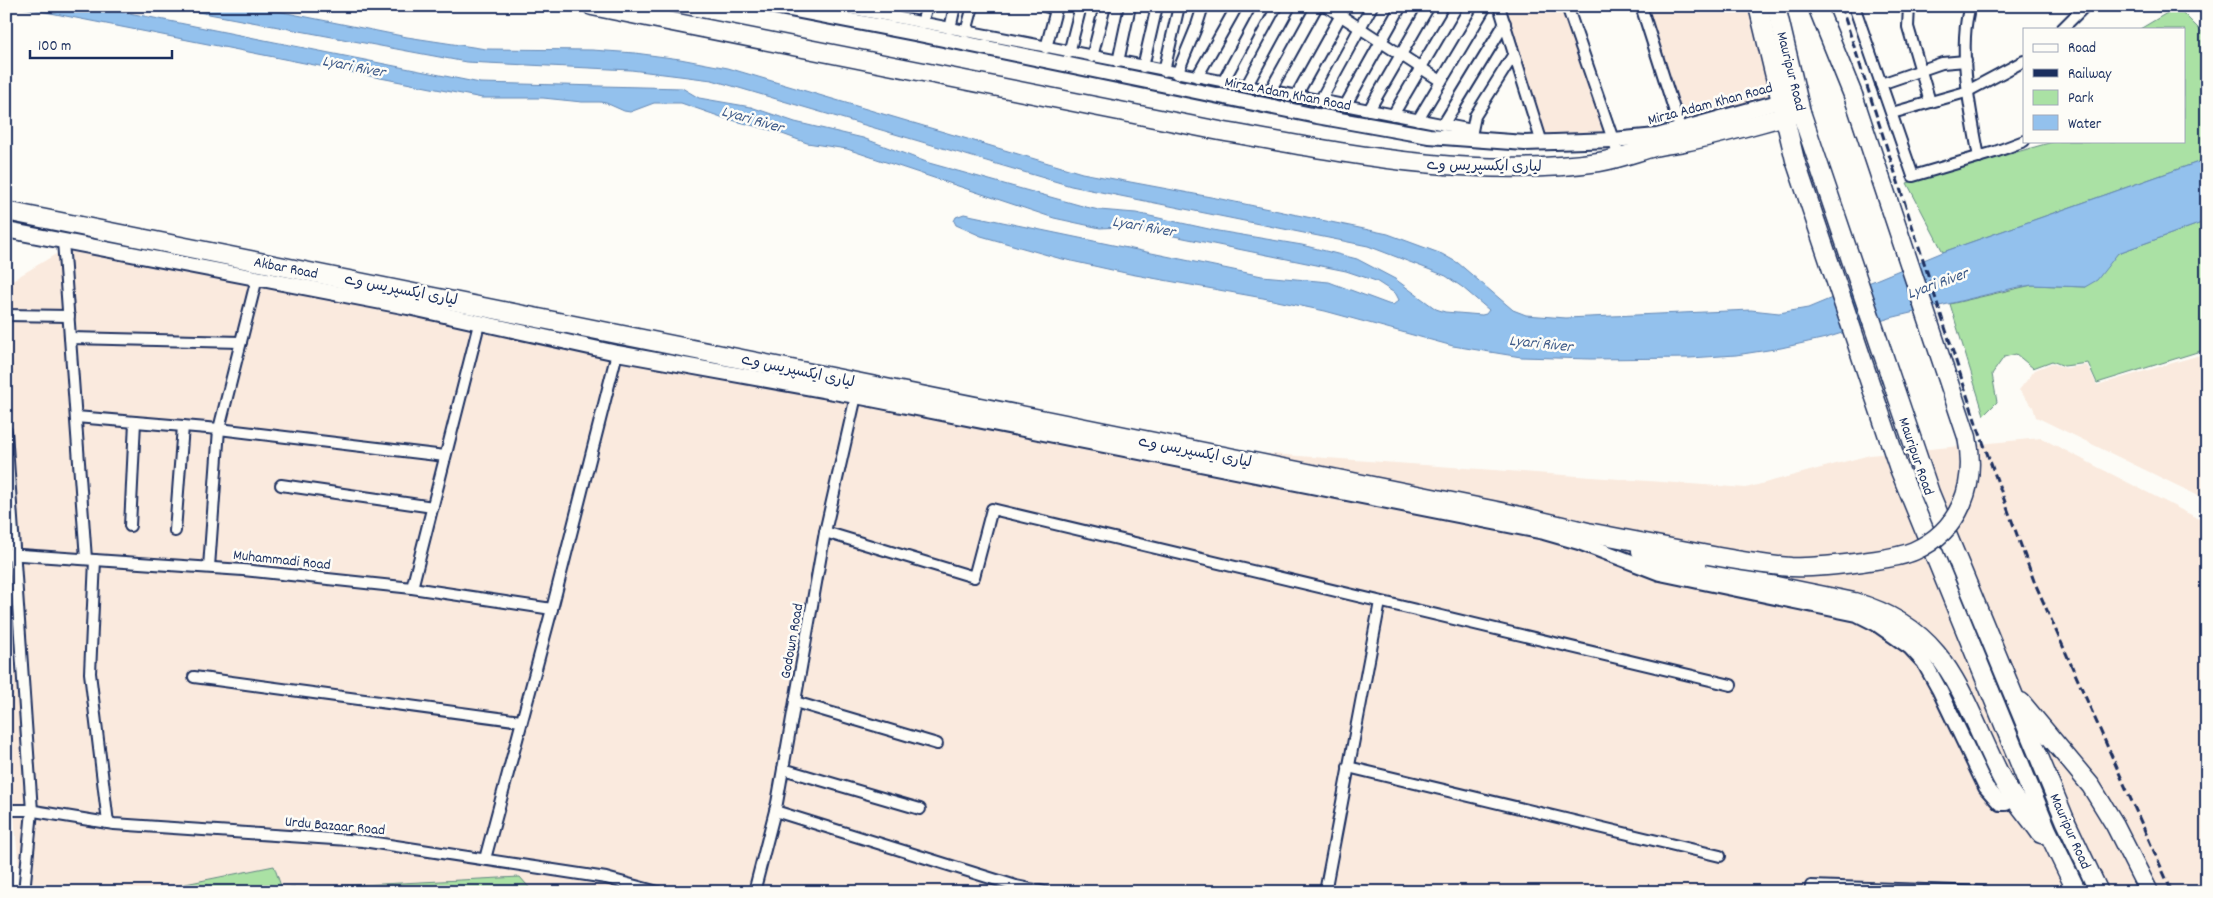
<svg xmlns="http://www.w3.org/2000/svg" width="2213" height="898" font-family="Dekko,'Playpen Sans Arabic',sans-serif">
<rect width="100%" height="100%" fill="#fdfcf7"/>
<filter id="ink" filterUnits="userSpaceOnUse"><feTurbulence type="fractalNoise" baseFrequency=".02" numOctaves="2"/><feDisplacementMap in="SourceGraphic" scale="10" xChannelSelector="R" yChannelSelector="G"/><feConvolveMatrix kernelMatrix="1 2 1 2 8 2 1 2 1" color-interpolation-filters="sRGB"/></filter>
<g filter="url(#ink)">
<g fill="#faeade">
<polygon points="1499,6 1567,6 1613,140 1542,143"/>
<polygon points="1641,6 1758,6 1778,113 1681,132"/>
<polygon points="71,245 580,351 1046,438 1746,488 1870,455 2041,438 2207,523 2207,892 533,892 519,877 294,890 282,889 274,866 146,892 34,892 21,888 6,737 6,284"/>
<polygon points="2207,353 2207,500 2036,417 2033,407 2019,390 2035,370 2052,363 2065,368 2087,365 2097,385"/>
</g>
<g fill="#aae1a4" stroke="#628881">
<polygon points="2177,7 2207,37 2207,159 1943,252 1907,183 2056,141 2184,141 2184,29 2140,29"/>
<polygon points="2207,221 2207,349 2097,383 2088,363 2064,366 2052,361 2033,368 2016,354 2004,357 1992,374 1997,402 1984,415 1950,304 2032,285 2085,287 2118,253"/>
<polygon points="274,866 282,889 520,877 533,892 146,892"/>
</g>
<polygon fill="#93c1ed" stroke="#6387b4" points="15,6 94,6 480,83 682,88 699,98 751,107 795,122 863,138 929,163 1086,207 1099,210 1136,213 1218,231 1302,245 1357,259 1395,279 1436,309 1445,312 1482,315 1486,314 1489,310 1462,287 1446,276 1368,246 1071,186 712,80 631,70 466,62 166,6 252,6 407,37 486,49 592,50 635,53 680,59 728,68 1082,173 1216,198 1388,234 1442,254 1458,263 1513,310 1526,315 1566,318 1751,310 1779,313 1808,308 1943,252 2207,159 2207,221 2118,253 2097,280 2085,287 2032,285 2014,288 1890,318 1826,338 1781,348 1736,355 1690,358 1590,359 1521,357 1453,346 1325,311 1263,298 1130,274 1058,258 981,236 956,225 954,221 956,217 964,214 1262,276 1329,282 1388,304 1393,305 1399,300 1396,294 1376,281 1346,271 1159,233 1121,227 1100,228 1054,218 847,149 807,143 774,131 724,118 681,103 654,103 630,112 624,111 606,103 600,102 582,102 543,98 482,98"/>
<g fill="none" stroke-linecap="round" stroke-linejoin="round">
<g stroke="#1b2f5e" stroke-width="14">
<g id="street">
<polyline points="838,6 1472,130"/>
<polyline points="1044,6 1056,9"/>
<polyline points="1326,6 1441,81"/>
<polyline points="1499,6 1542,143"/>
<polyline points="1567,6 1619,157"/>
<polyline points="1641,6 1681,131"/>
<polyline points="1854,6 1913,176 1995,152 2024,141"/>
<polyline points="1909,6 1908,27 1930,102"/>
<path d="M1970 6C1957 47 1971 115 1979 157"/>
<polyline points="892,17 896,6"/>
<polyline points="922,23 927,6"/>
<polyline points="950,29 955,6"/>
<polyline points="2062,29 2085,6"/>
<polyline points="966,32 973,6"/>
<polyline points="1046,48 1057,6"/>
<polyline points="1069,53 1081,6"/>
<polyline points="1092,57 1105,6"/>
<polyline points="1118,62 1130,6"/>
<polyline points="1143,67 1157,6"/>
<polyline points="1164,71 1179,6"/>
<polyline points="1177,74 1196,28 1203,6"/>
<polyline points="1197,77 1237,6"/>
<polyline points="1223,82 1264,6"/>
<polyline points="1881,84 1942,63 1966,61"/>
<polyline points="1246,87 1290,6"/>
<polyline points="1270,91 1317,6"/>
<polyline points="1296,96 1346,6"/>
<polyline points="1320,101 1372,6"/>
<polyline points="1345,106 1401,6"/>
<polyline points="1369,110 1429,6"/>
<polyline points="1892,113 1966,92 2024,61"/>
<polyline points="1393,115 1457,6"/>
<polyline points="1418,120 1486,6"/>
<polyline points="1443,125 1505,23"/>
<polyline points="1471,136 1475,116 1514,54"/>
<polyline points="63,241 86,559"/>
<polyline points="6,315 69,316"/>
<polyline points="70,338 241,342"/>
<polyline points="76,417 219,429 445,456"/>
<polyline points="6,431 32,811 24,892"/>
<polyline points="281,485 433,507"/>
<polyline points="130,526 135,422"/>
<polyline points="175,531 183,426"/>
<polyline points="825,532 974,577 992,509 1731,685"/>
<polyline points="6,554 243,570 412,588 552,609"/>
<polyline points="95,560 90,673 108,823"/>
<polyline points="209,567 219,429 257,278"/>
<polyline points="412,588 479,324"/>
<polyline points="194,677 521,721"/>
<polyline points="795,702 937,744"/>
<polyline points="1348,767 1720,856"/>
<polyline points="783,769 920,809"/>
<polyline points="6,810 28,810 114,824 363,841 606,878 658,892"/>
<polyline points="775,811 1016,886 1045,892"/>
<polyline points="485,859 552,609 617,353"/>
<polyline points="754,892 777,803 825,532 856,396"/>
<polyline points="1325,892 1380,602"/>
<polyline points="1810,892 1811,886 1983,892"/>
</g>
</g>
<g stroke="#1b2f5e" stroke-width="18">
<g id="secondary">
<polyline points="774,6 914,33 1317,116 1429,136 1525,143 1613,140 1657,136 1789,99"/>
<polyline points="6,230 408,307 617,353 856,396 1544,532 1579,542 1660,573 1857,614 1877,624 1910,647 1924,662 1939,689 1986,787 2000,803 2006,803 2015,798"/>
</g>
</g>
<g stroke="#1b2f5e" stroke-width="21">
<g id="highway">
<path d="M592 6 1220 131C1345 153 1472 180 1599 162 1618 159 1636 152 1654 147 1664 144 1674 144 1684 142 1723 134 1762 122 1801 112"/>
<polyline points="1758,6 1795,160 1898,466 2047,830 2077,892"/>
<polyline points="1776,6 1801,112 1930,493 2066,822 2099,892"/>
<polyline points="1817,6 1853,95"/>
<polyline points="6,211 1507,513 1588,532 1708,555"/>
<path d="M1641 551 1684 567 1854 602C1950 630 1960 695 2000 775 2010 796 2028 815 2041 834"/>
<polyline points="2021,702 2091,786 2115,825 2149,892"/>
</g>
</g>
<use href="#street" stroke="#fdfcf7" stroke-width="10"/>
<use href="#secondary" stroke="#fdfcf7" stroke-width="14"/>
<use href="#highway" stroke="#fdfcf7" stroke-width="18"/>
<polyline stroke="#1b2f5e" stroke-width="3" stroke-dasharray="8 4" stroke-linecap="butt" points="1841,6 1976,423 2034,581 2172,892"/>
<g stroke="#1b2f5e" stroke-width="21" stroke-linecap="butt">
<path id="highway-bridge" d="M1708 555C1735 560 1763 565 1791 567 1815 568 1839 565 1862 562 1880 559 1898 558 1914 551 1961 530 1977 484 1967 437L1853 95"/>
</g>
<use href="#highway-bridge" stroke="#fdfcf7" stroke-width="18"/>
</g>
</g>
<g text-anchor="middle" stroke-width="5" stroke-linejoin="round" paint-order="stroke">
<g font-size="15" fill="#1b2f5e" stroke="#fdfcf7">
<text transform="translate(1792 71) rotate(76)" y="5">Mauripur Road</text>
<text transform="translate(1288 93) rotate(11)" y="5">Mirza Adam Khan Road</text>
<text transform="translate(1710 103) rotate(-15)" y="5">Mirza Adam Khan Road</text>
<text transform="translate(1484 165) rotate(1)" y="5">لیاری ایکسپریس وے</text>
<text transform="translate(286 267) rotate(11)" y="5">Akbar Road</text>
<text transform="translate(401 289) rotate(11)" y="5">لیاری ایکسپریس وے</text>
<text transform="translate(798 370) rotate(12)" y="5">لیاری ایکسپریس وے</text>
<text transform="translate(1195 451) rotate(11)" y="5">لیاری ایکسپریس وے</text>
<text transform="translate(1917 456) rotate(71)" y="5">Mauripur Road</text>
<text transform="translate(282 559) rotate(6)" y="5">Muhammadi Road</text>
<text transform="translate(791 641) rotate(-80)" y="5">Godown Road</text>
<text transform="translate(335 825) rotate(5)" y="5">Urdu Bazaar Road</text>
<text transform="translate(2071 831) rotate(66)" y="5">Mauripur Road</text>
</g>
<g font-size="16" font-style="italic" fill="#3f5b89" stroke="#fdfcf7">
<text transform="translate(354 65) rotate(11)" y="6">Lyari River</text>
<text transform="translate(753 118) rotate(16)" y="6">Lyari River</text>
<text transform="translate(1144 225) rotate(10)" y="6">Lyari River</text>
<text transform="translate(1937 282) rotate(-20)" y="6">Lyari River</text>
<text transform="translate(1541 342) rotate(6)" y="6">Lyari River</text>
</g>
</g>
<rect width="2213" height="898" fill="none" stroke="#fdfcf7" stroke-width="25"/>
<rect x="12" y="12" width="2188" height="873" fill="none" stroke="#1b2f5e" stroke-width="2" filter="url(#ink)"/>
<rect x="2023" y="28" width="162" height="115" fill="#fdfcf7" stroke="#a3aaba"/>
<rect x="2033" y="44" width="25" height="8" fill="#fdfcf7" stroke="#a3aaba"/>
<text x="2068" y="52" font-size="15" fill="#1b2f5e">Road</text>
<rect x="2033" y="69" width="25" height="8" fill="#1b2f5e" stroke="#a3aaba"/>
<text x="2068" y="78" font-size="15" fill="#1b2f5e">Railway</text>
<rect x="2033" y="90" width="25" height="15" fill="#aae1a4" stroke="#a3aaba"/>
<text x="2068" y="102" font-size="15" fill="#1b2f5e">Park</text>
<rect x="2033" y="115" width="25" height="15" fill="#93c1ed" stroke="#a3aaba"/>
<text x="2068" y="128" font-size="15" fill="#1b2f5e">Water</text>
<path d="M30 50v8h142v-8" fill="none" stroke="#1b2f5e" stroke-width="2.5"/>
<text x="38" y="50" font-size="15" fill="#1b2f5e" stroke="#fdfcf7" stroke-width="4" paint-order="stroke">100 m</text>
</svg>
